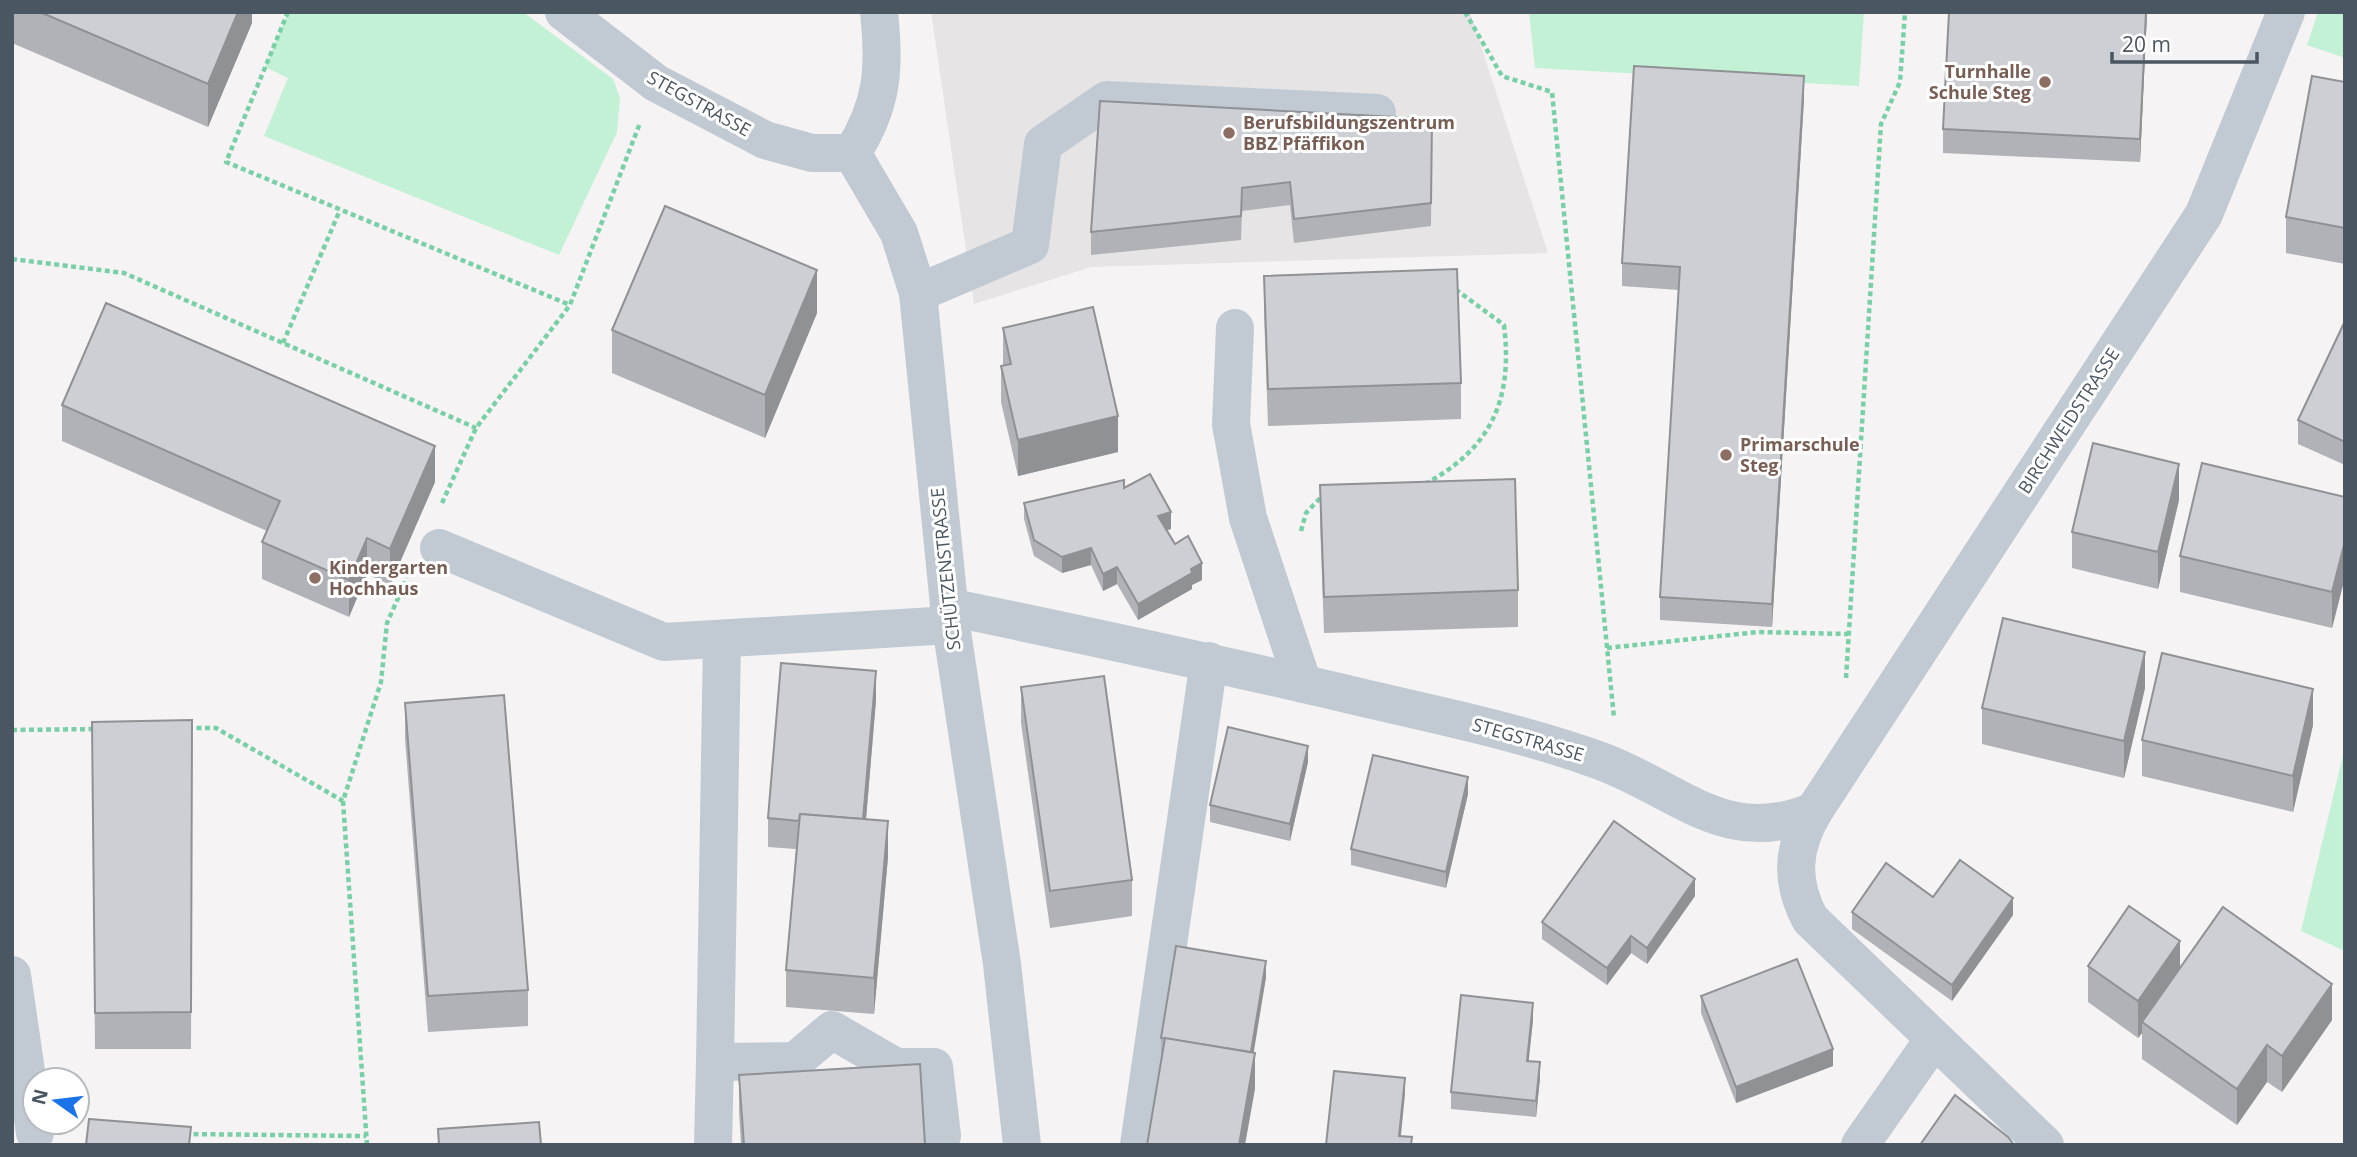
<svg xmlns="http://www.w3.org/2000/svg" width="2357" height="1157" font-family="'Open Sans',sans-serif">
<rect width="100%" height="100%" fill="#f5f3f3"/>
<polygon fill="#e6e4e5" points="931,12 1470,12 1548,253 1091,267 974,304"/>
<g fill="#c3f1d5">
<polygon points="288,12 523,12 613,79 620,98 617,132 559,255 264,136 288,78 265,67"/>
<polygon points="1529,12 1864,12 1859,86 1535,68"/>
<polygon points="2318,12 2345,12 2345,58 2307,45"/>
<polygon points="2345,747 2345,951 2301,931"/>
</g>
<g fill="none" stroke-linecap="round" stroke-linejoin="round">
<g stroke="#7ad0a6" stroke-width="4.5" stroke-dasharray="5 3.5" stroke-linecap="butt">
<polyline points="288,12 226,162 570,305"/>
<polyline points="1465,12 1502,76 1552,92 1614,718"/>
<polyline points="12,259 124,273 476,428"/>
<polyline points="283,343 340,210"/>
<path d="M1425 484C1492 448 1513 399 1504 325L1455 289"/>
<polyline points="442,503 476,428 570,305 640,123"/>
<polyline points="1301,531 1306,513 1323,495"/>
<polyline points="1607,648 1758,632 1848,634"/>
<polyline points="1846,678 1881,124 1900,82 1905,12"/>
<polyline points="188,728 216,728 343,801"/>
<polyline points="12,730 96,729"/>
<polyline points="185,1134 366,1136"/>
<polyline points="367,1145 343,801 381,682 387,623 407,578"/>
</g>
<g stroke="#c1cad2" stroke-width="38">
<polyline points="564,12 656,83 765,140 812,153 852,153"/>
<polyline points="852,153 899,233 918,293 951,625 1002,964 1022,1145"/>
<path d="M852 153C883 105 885 68 879 12"/>
<polyline points="918,293 1030,245 1043,144 1107,100 1377,113"/>
<polyline points="1235,328 1231,424 1248,518 1303,684"/>
<polyline points="439,548 664,642 951,625"/>
<path d="M949 607C1089 636 1228 666 1368 699 1445 717 1523 733 1598 760 1677 788 1725 849 1814 811 1792 848 1790 881 1810 919L2045 1145"/>
<polyline points="722,639 715,1062 795,1061 832,1030 896,1067 934,1067 942,1136"/>
<polyline points="1814,811 2204,214 2286,12"/>
<polyline points="12,975 35,1133"/>
<polyline points="713,1145 715,1062"/>
<polyline points="1139,1145 1209,661"/>
<polyline points="1860,1145 1934,1039"/>
</g>
</g>
<g fill="#b0b2b7">
<polygon points="12,12 252,12 252,23 208,127 12,43"/>
<polygon points="1949,12 2147,12 2140,162 1943,153 1943,129"/>
<polygon points="2345,82 2345,264 2286,253 2286,217"/>
<polygon points="1804,99 1772,627 1660,620 1660,597 1679,290 1622,286 1622,263"/>
<polygon points="1432,119 1431,226 1294,243 1290,205 1242,211 1241,240 1091,255 1091,232"/>
<polygon points="1264,276 1461,383 1461,419 1268,426 1264,312"/>
<polygon points="817,313 765,438 612,373 612,330"/>
<polygon points="2345,321 2345,465 2298,444 2298,420"/>
<polygon points="1003,328 1118,452 1018,476 1001,402 1001,366 1003,365"/>
<polygon points="62,405 435,482 390,585 367,574 349,617 262,579 262,542 267,531 62,441"/>
<polygon points="1320,485 1518,590 1518,627 1324,633 1320,521"/>
<polygon points="1124,488 1171,529 1167,530 1175,544 1202,580 1192,585 1192,589 1138,620 1117,584 1103,591 1091,565 1062,573 1034,556 1024,519 1024,503"/>
<polygon points="2345,497 2345,577 2332,628 2180,592 2180,556"/>
<polygon points="2179,500 2158,589 2072,568 2072,532"/>
<polygon points="1021,687 1132,880 1132,916 1050,928 1021,723"/>
<polygon points="2145,688 2124,778 1982,744 1982,708"/>
<polygon points="876,700 866,819 888,857 874,1014 786,1007 786,970 796,849 768,847 768,818"/>
<polygon points="405,703 528,990 528,1026 428,1032 405,739"/>
<polygon points="192,720 191,1049 95,1049 92,722"/>
<polygon points="2313,725 2293,812 2142,776 2142,740"/>
<polygon points="1308,762 1290,841 1210,822 1210,805"/>
<polygon points="1468,794 1446,888 1351,865 1351,849"/>
<polygon points="1695,896 1647,964 1631,953 1607,985 1542,939 1542,922"/>
<polygon points="1933,897 2013,915 1952,1001 1852,929 1852,912"/>
<polygon points="2088,966 2180,967 2332,1020 2282,1092 2267,1082 2237,1125 2142,1059 2142,1033 2138,1038 2088,1002"/>
<polygon points="1266,977 1253,1053 1255,1089 1161,1054 1161,1038"/>
<polygon points="1701,996 1833,1066 1736,1103 1701,1013"/>
<polygon points="1533,1020 1528,1061 1540,1078 1536,1117 1451,1109 1451,1092"/>
<polygon points="739,1075 925,1145 741,1145 739,1111"/>
</g>
<g fill="#909195">
<polygon points="238,12 252,12 252,23 208,127 208,84"/>
<polygon points="2146,12 2147,12 2140,162 2140,139"/>
<polygon points="1804,76 1804,99 1772,627 1772,604"/>
<polygon points="817,270 817,313 765,438 765,395"/>
<polygon points="1118,416 1118,452 1018,476 1018,440"/>
<polygon points="435,446 435,482 390,585 390,549"/>
<polygon points="2179,464 2179,500 2158,589 2158,552"/>
<polygon points="1171,512 1171,529 1158,533 1158,516"/>
<polygon points="367,538 367,574 349,617 349,580"/>
<polygon points="2345,541 2345,577 2332,628 2332,592"/>
<polygon points="1091,548 1091,565 1062,573 1062,557"/>
<polygon points="1202,563 1202,580 1192,585 1192,589 1138,620 1138,604 1191,569"/>
<polygon points="1117,567 1117,584 1103,591 1103,574"/>
<polygon points="2145,652 2145,688 2124,778 2124,741"/>
<polygon points="876,671 876,700 863,855 863,826"/>
<polygon points="2313,689 2313,725 2293,812 2293,776"/>
<polygon points="1308,746 1308,762 1290,841 1290,824"/>
<polygon points="1468,777 1468,794 1446,888 1446,872"/>
<polygon points="888,821 888,857 874,1014 874,978"/>
<polygon points="1695,879 1695,896 1647,964 1647,948"/>
<polygon points="2013,898 2013,915 1952,1001 1952,985"/>
<polygon points="1631,936 1631,953 1607,985 1607,968"/>
<polygon points="2180,941 2180,977 2142,1022 2142,1033 2138,1038 2138,1001"/>
<polygon points="1266,961 1266,977 1251,1069 1251,1052"/>
<polygon points="2332,984 2332,1020 2282,1092 2282,1056"/>
<polygon points="1533,1003 1533,1020 1527,1077 1527,1061"/>
<polygon points="2267,1045 2267,1082 2237,1125 2237,1089"/>
<polygon points="1833,1049 1833,1066 1736,1103 1736,1087"/>
<polygon points="1255,1053 1255,1089 1245,1145 1239,1145"/>
<polygon points="1540,1062 1540,1078 1536,1117 1536,1101"/>
<polygon points="1405,1078 1405,1094 1400,1145 1399,1136"/>
</g>
<g fill="#cdcfd5" stroke="#909195" stroke-width="2">
<polygon points="40,12 238,12 208,84"/>
<polygon points="1949,12 2146,12 2140,139 1943,129"/>
<polygon points="1634,66 1804,76 1772,604 1660,597 1680,267 1622,263"/>
<polygon points="2312,76 2345,82 2345,228 2286,217"/>
<polygon points="1100,101 1432,119 1431,203 1294,219 1290,182 1242,188 1241,216 1091,232"/>
<polygon points="665,206 817,270 765,395 612,330"/>
<polygon points="1457,269 1461,383 1268,389 1264,276"/>
<polygon points="106,303 435,446 390,549 367,538 349,580 262,542 280,501 62,405"/>
<polygon points="1093,307 1118,416 1018,440 1001,366 1011,364 1003,328"/>
<polygon points="2345,321 2345,442 2298,420"/>
<polygon points="2093,443 2179,464 2158,552 2072,532"/>
<polygon points="2202,463 2345,497 2345,541 2332,592 2180,556"/>
<polygon points="1150,474 1171,512 1158,516 1175,544 1188,536 1202,563 1191,569 1192,573 1138,604 1117,567 1103,574 1091,548 1062,557 1034,540 1024,503 1124,480 1124,488"/>
<polygon points="1515,479 1518,590 1324,597 1320,485"/>
<polygon points="2003,618 2145,652 2124,741 1982,708"/>
<polygon points="2162,653 2313,689 2293,776 2142,740"/>
<polygon points="781,663 876,671 863,819 800,814 799,821 768,818"/>
<polygon points="1104,676 1132,880 1050,891 1021,687"/>
<polygon points="504,695 528,990 428,996 405,703"/>
<polygon points="192,720 191,1012 95,1013 92,722"/>
<polygon points="1228,727 1308,746 1290,824 1210,805"/>
<polygon points="1373,755 1468,777 1446,872 1351,849"/>
<polygon points="800,814 888,821 874,978 786,970"/>
<polygon points="1614,821 1695,879 1647,948 1631,936 1607,968 1542,922"/>
<polygon points="1960,860 2013,898 1952,985 1852,912 1886,863 1933,897"/>
<polygon points="2129,906 2180,941 2138,1001 2088,966"/>
<polygon points="2223,907 2332,984 2282,1056 2267,1045 2237,1089 2142,1022"/>
<polygon points="1176,946 1266,961 1251,1052 1161,1038"/>
<polygon points="1797,959 1833,1049 1736,1087 1701,996"/>
<polygon points="1461,995 1533,1003 1527,1061 1540,1062 1536,1101 1451,1092"/>
<polygon points="1165,1038 1255,1053 1239,1145 1147,1145"/>
<polygon points="920,1064 925,1145 744,1145 739,1075"/>
<polygon points="1334,1071 1405,1078 1399,1136 1412,1137 1411,1145 1326,1145"/>
<polygon points="1955,1095 2008,1137 2014,1145 1920,1145"/>
<polygon points="89,1119 191,1127 189,1145 86,1145"/>
<polygon points="539,1122 541,1145 439,1145 438,1129"/>
</g>
<g fill="#8d6e63" stroke="#fff" stroke-width="2.5">
<circle cx="2045" cy="82" r="7"/>
<circle cx="1229" cy="133" r="7"/>
<circle cx="1726" cy="455" r="7"/>
<circle cx="315" cy="578" r="7"/>
</g>
<g text-anchor="middle" stroke-width="6" stroke-linejoin="round" paint-order="stroke">
<g font-size="18" font-weight="bold" fill="#785e54" stroke="#fff" text-anchor="start">
<text x="2031" y="78" text-anchor="end">Turnhalle<tspan x="2031" dy="21">Schule Steg</tspan></text>
<text x="1243" y="129">Berufsbildungszentrum<tspan x="1243" dy="21">BBZ Pfäffikon</tspan></text>
<text x="1740" y="451">Primarschule<tspan x="1740" dy="21">Steg</tspan></text>
<text x="329" y="574">Kindergarten<tspan x="329" dy="21">Hochhaus</tspan></text>
</g>
<g font-size="18" fill="#4a5661" stroke="#fff">
<text transform="translate(699 104) rotate(29)" y="6">STEGSTRASSE</text>
<text transform="translate(2069 421) rotate(-57)" y="6">BIRCHWEIDSTRASSE</text>
<text transform="translate(946 569) rotate(-96)" y="6">SCHÜTZENSTRASSE</text>
<text transform="translate(1528 740) rotate(16)" y="6">STEGSTRASSE</text>
</g>
</g>
<rect width="2357" height="1157" fill="none" stroke="#4a5661" stroke-width="28"/>
<g transform="translate(56 1101) rotate(284)"><circle r="33" fill="#ffffff" stroke="#b7bbc0" stroke-width="2"/>
<path d="M0-5L12 26L0 18L-12 26Z" fill="#1a73e8"/>
<text y="-10" font-size="19" font-weight="bold" text-anchor="middle" fill="#4a5661">N</text>
</g>
<path d="M2112 52v10h145v-10" fill="none" stroke="#4a5661" stroke-width="3.5"/>
<text x="2122" y="52" font-size="21" fill="#4a5661" stroke="#ffffff" stroke-width="5" paint-order="stroke">20 m</text>
</svg>
